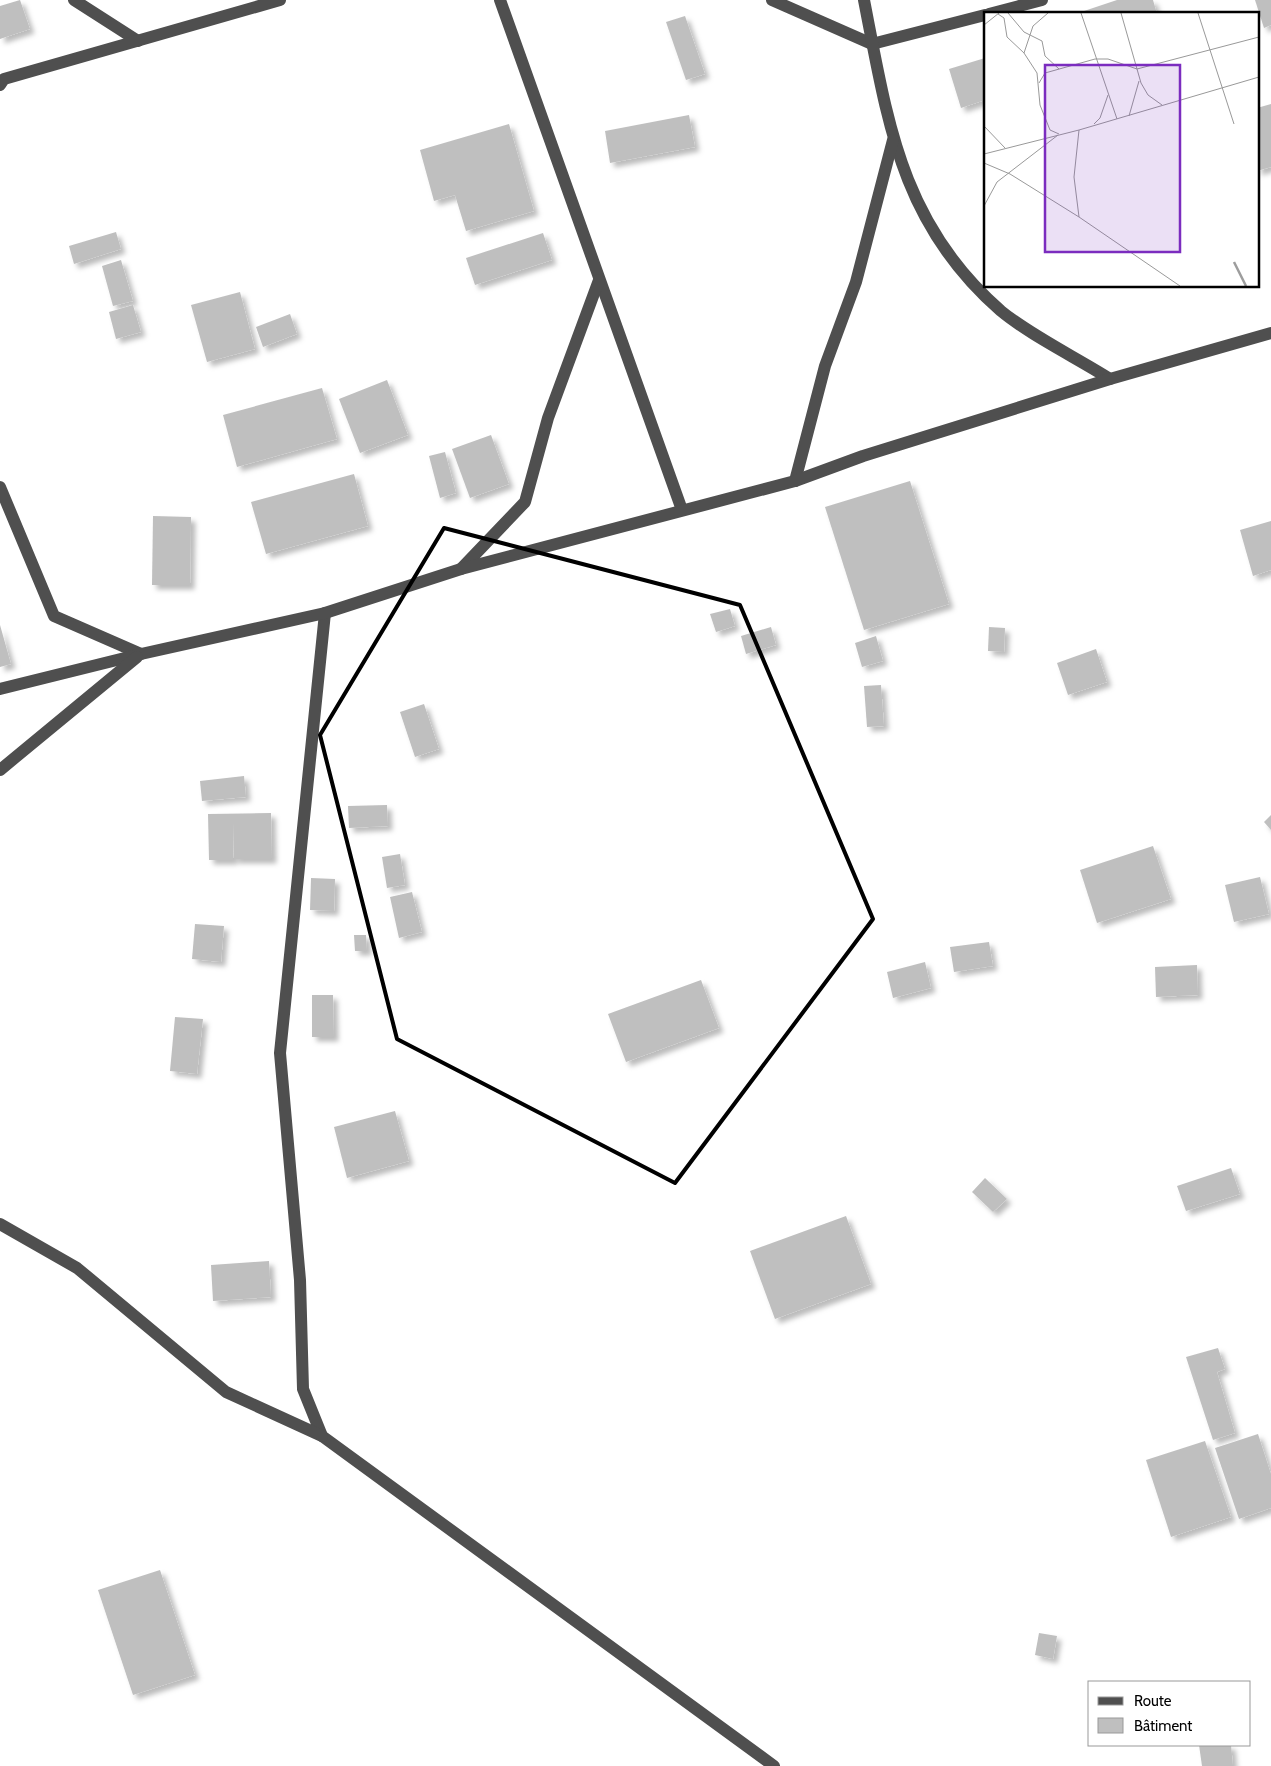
<svg xmlns="http://www.w3.org/2000/svg" width="1271" height="1766" font-family="Cabin,sans-serif">
<defs>
<filter id="shadow"><feDropShadow dx="4.5" dy="4.5" stdDeviation="2.5" flood-color="#0004"/></filter>
</defs>
<rect width="100%" height="100%" fill="#fff"/>
<g fill="#bfbfbf" filter="url(#shadow)">
<polygon points="20,0 30,29 0,39 0,6"/>
<polygon points="1117,0 1153,0 1157,14 1075,14"/>
<polygon points="1255,0 1271,0 1271,25 1264,28"/>
<polygon points="685,16 705,74 686,80 666,22"/>
<polygon points="985,58 985,100 961,108 949,69"/>
<polygon points="1271,104 1271,167 1257,171 1257,108"/>
<polygon points="689,115 695,147 610,163 605,131"/>
<polygon points="509,124 534,211 466,231 455,195 434,201 420,150"/>
<polygon points="116,232 121,249 74,264 69,246"/>
<polygon points="543,233 552,260 475,285 466,258"/>
<polygon points="121,260 133,301 113,306 102,266"/>
<polygon points="240,292 255,349 207,362 191,305"/>
<polygon points="133,305 141,332 116,339 109,312"/>
<polygon points="290,314 297,334 263,347 256,327"/>
<polygon points="387,380 408,435 360,453 339,399"/>
<polygon points="322,388 337,439 237,467 223,415"/>
<polygon points="491,435 509,484 470,498 452,449"/>
<polygon points="445,452 456,493 440,498 429,456"/>
<polygon points="354,474 368,526 266,554 251,502"/>
<polygon points="910,481 949,604 864,630 825,507"/>
<polygon points="153,516 191,517 190,585 152,585"/>
<polygon points="1271,521 1271,570 1253,576 1240,530"/>
<polygon points="730,609 735,626 716,632 710,614"/>
<polygon points="0,625 11,664 0,667"/>
<polygon points="771,627 776,645 746,654 741,636"/>
<polygon points="989,627 1005,628 1004,652 988,651"/>
<polygon points="876,636 883,661 862,667 855,643"/>
<polygon points="1096,649 1107,682 1068,695 1057,663"/>
<polygon points="881,685 884,726 867,727 864,686"/>
<polygon points="424,704 439,749 415,757 400,712"/>
<polygon points="244,776 246,797 202,801 200,781"/>
<polygon points="387,805 388,826 349,828 348,806"/>
<polygon points="271,813 272,859 234,859 233,822 233,860 209,860 208,814"/>
<polygon points="1271,815 1271,830 1264,822"/>
<polygon points="1153,846 1171,899 1097,923 1080,870"/>
<polygon points="400,854 405,885 387,888 382,857"/>
<polygon points="1260,877 1269,914 1234,922 1225,885"/>
<polygon points="311,878 335,879 334,911 310,910"/>
<polygon points="412,892 422,932 399,938 390,897"/>
<polygon points="195,924 224,926 221,962 192,959"/>
<polygon points="354,935 366,935 367,951 355,951"/>
<polygon points="989,942 993,966 954,972 950,947"/>
<polygon points="925,962 931,988 893,998 887,972"/>
<polygon points="1197,965 1198,995 1156,997 1155,967"/>
<polygon points="701,980 719,1028 626,1062 608,1014"/>
<polygon points="312,995 333,995 334,1037 312,1037"/>
<polygon points="175,1017 203,1019 197,1074 170,1071"/>
<polygon points="395,1111 409,1161 347,1178 334,1127"/>
<polygon points="1231,1168 1240,1194 1186,1211 1177,1186"/>
<polygon points="985,1178 1007,1199 993,1212 972,1192"/>
<polygon points="846,1216 871,1284 775,1319 750,1251"/>
<polygon points="269,1261 271,1297 213,1301 211,1265"/>
<polygon points="1218,1348 1225,1369 1217,1372 1235,1433 1213,1440 1186,1357"/>
<polygon points="1258,1434 1271,1474 1271,1508 1239,1519 1215,1448"/>
<polygon points="1205,1441 1231,1517 1171,1537 1146,1460"/>
<polygon points="160,1570 195,1675 133,1695 98,1590"/>
<polygon points="1039,1633 1057,1636 1053,1659 1035,1655"/>
<polygon points="1199,1745 1231,1745 1233,1766 1202,1766"/>
</g>
<g fill="none" stroke-linecap="round" stroke-linejoin="round">
<g stroke="#4f4f4f" stroke-width="12">
<polyline points="74,0 138,41"/>
<polyline points="500,0 682,510"/>
<polyline points="772,0 872,44 985,15"/>
<path d="M864 0C888 123 901 224 1001 311 1030 335 1077 358 1110 379"/>
<polyline points="989,14 1042,0"/>
<polyline points="0,85 4,79 280,0"/>
<polyline points="795,481 825,366 856,282 893,140"/>
<polyline points="0,487 54,616 141,654"/>
<polyline points="461,569 525,502 548,418 599,280"/>
<polyline points="325,613 280,1053 300,1280 303,1389 322,1436 774,1766"/>
<polyline points="0,689 141,654 325,613 461,569 795,481 863,456 1110,379 1271,333"/>
<polyline points="0,770 137,657"/>
<polyline points="0,1224 77,1268 226,1392 322,1436"/>
</g>
</g>
<path fill="none" stroke="#000" stroke-width="4" stroke-linejoin="round" d="M444 528 740 605 873 919 675 1183 397 1039 320 735Z"/>
<g transform="translate(984 12)">
<rect width="275" height="275" fill="#fff"/>
<path fill="none" stroke="#9d9d9d" stroke-width="2.5" d="M250 250 262 274"/>
<path fill="none" stroke="#999" stroke-width="1" d="M24 1 40 20 58 29 61 44 75 57M97 1 133 107M137 1 157 71 164 83 178 93M214 1 250 112M14 2 20 6 23 25 40 41 53 61 56 93 66 118 75 122M0 13 15 1M40 41 49 14 64 1M55 71 61 61 111 47H124L153 57 275 25M145 104 155 69M110 112 116 106 124 83M0 114 21 136M95 118 90 165 95 205 196 274M0 142 95 118 275 65M0 151 26 162 95 205M0 194 13 170 74 123"/>
<path fill="#7b2cbf" fill-opacity="0.15" stroke="#7b2cbf" stroke-width="2.5" d="M61 53H196V240H61Z"/>
<rect width="275" height="275" fill="none" stroke="#000" stroke-width="2.5"/>
</g>
<rect x="1088" y="1681" width="162" height="65" fill="#ffffff" stroke="#999999"/>
<rect x="1098" y="1697" width="25" height="8" fill="#4f4f4f" stroke="#999999"/>
<text x="1134" y="1706" font-size="15" fill="#000000">Route</text>
<rect x="1098" y="1718" width="25" height="15" fill="#bfbfbf" stroke="#999999"/>
<text x="1134" y="1731" font-size="15" fill="#000000">Bâtiment</text>
</svg>
